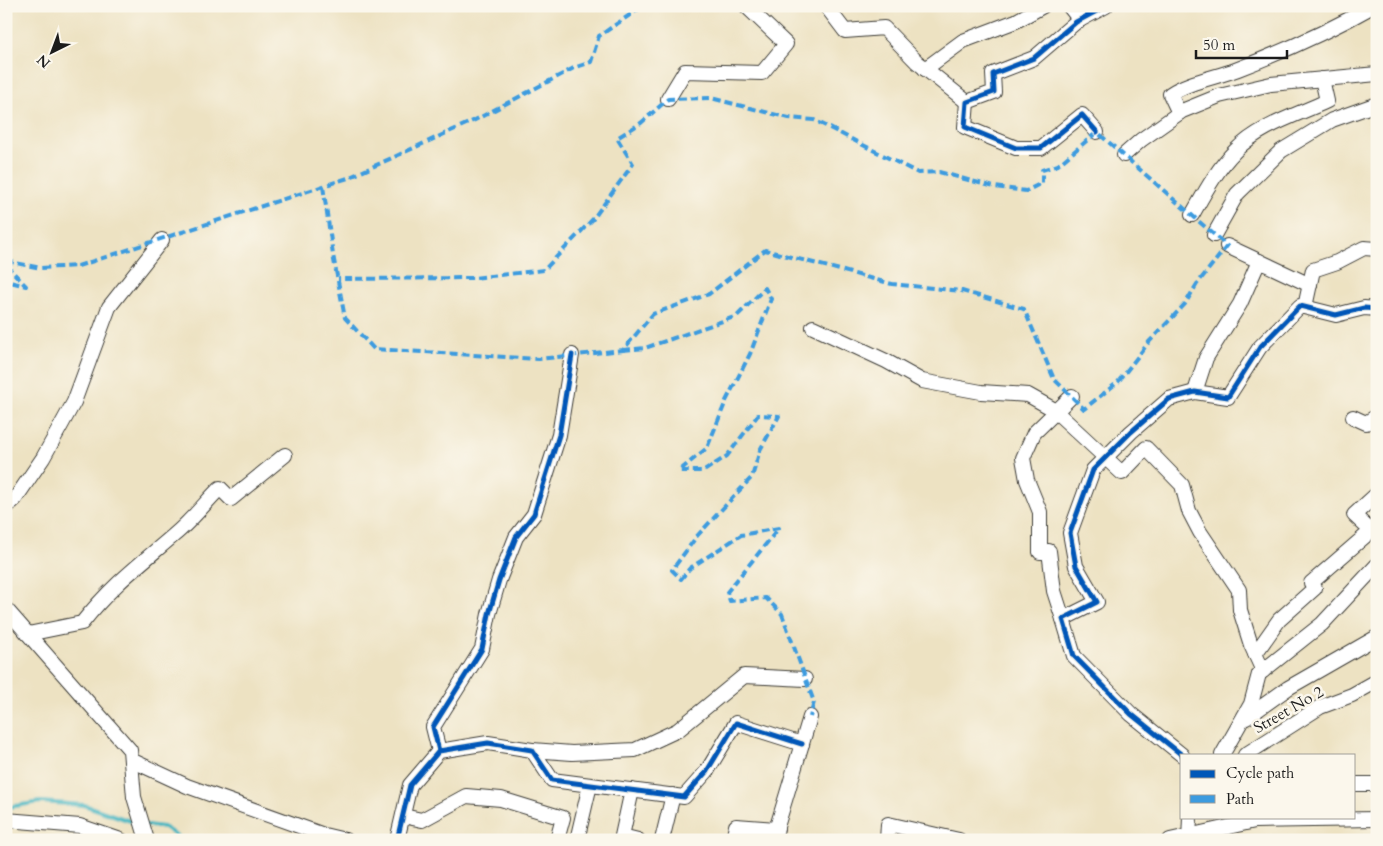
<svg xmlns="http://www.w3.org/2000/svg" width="1383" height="846" font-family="Cardo,serif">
<rect width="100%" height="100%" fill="#fbf7ec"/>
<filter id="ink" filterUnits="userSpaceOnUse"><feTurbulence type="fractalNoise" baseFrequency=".02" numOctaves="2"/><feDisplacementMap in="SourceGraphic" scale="10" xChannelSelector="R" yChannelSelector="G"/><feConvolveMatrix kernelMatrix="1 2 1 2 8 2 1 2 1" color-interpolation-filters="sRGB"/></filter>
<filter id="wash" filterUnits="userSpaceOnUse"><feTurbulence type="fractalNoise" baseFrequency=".0096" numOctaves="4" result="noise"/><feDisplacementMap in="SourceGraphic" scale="20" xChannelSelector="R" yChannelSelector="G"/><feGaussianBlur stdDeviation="1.12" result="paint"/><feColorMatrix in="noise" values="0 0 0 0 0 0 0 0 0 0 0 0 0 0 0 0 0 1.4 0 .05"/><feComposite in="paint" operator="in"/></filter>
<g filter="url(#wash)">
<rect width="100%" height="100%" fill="#ede2c2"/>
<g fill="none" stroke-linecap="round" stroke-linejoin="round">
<g stroke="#49b7c2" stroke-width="4">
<polyline points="6,806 9,807 40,802 84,805 139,824"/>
<polyline points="146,825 164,827 182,840"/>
</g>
</g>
</g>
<g filter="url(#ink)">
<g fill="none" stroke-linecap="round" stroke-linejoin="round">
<g stroke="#3b3a35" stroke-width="16">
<g id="minor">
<polyline points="826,6 845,31 884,28 917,62 967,102"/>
<polyline points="1069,6 1080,20"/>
<polyline points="925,69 963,41 1016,21 1043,6"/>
<polyline points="668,99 685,71 762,73 786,44 746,6"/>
<path d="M1179 113 1170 94C1190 81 1215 78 1238 69 1285 51 1329 31 1373 6"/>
<polyline points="1097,132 1082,115 1041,148 1016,148 965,127 967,102 994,92 993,74 1034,58 1076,22 1106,6"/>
<polyline points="1124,155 1141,140 1182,111 1219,96 1271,84 1377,74"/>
<path d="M1192 215C1205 192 1217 169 1235 151 1259 126 1297 115 1327 101L1322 79"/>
<polyline points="1214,235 1237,194 1281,151 1332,120 1377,104"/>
<polyline points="1227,246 1310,285"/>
<polyline points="1305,307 1313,270 1337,262 1364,248 1377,249"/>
<polyline points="813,327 886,361 922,381 981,392 1028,395 1053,409 1122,473 1146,448 1182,485 1189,511 1200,532 1239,590 1240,610 1251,645 1263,671"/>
<polyline points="1195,392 1206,358 1240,304 1259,261"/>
<polyline points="1353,417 1366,423 1377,416"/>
<polyline points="6,507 15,499 43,458 74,402 109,307 162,240"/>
<polyline points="6,609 130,750 134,797 147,840"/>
<polyline points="1063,619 1054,591 1049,551 1040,552 1040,512 1027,480 1023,458 1034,433 1072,396"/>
<path d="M28 634 82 623C112 585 138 566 174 535 191 521 205 503 220 488L231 499 285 455"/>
<polyline points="1255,654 1279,620 1315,588 1311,583 1371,531 1354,515 1377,494"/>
<polyline points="1246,718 1288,688 1377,637"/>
<polyline points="532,750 572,753 635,750 678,730 744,676 805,679"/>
<polyline points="439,751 433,727 482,649 489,614 499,580 516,537 534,514 559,435 572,355"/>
<polyline points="1182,755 1131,714 1074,656 1063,619 1097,602 1076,566 1070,533 1093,470 1131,432 1169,399 1195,392 1228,397 1260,347 1300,306 1336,315 1364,308 1377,309"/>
<polyline points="1222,755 1251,704 1259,674 1322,624 1377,565"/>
<polyline points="1245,755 1320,707 1352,695 1377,681"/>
<polyline points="131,760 187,786 324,835 345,840"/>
<polyline points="1354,784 1377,784"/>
<polyline points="632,790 622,836 638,840"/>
<polyline points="403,816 422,820 466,796 501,799 563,818 557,840"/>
<polyline points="6,820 80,826 121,840"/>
<polyline points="397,840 410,785 439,751 488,743 532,750 552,780 684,797 707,771 736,723 802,744"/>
<polyline points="577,840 590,785"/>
<polyline points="662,840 673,795"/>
<polyline points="733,840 736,826 777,829"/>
<polyline points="773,840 810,717"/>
<polyline points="887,840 888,824 959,840"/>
<polyline points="1170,840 1255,821 1377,819"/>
<polyline points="1189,840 1190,817"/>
</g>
</g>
<use href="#minor" stroke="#fff" stroke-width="14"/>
<g stroke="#3c9bdf" stroke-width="4" stroke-dasharray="8 4" stroke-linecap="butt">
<polyline points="323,186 333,255 345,318 374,349 539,359 623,350 653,314 709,294 765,250 892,284 962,291 1024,309 1054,379 1084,409 1118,382 1149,342 1185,304 1197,284 1227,246 1097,132 1058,165 1042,170 1042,183 1026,191 994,187 939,172 918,173 814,120 789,118 711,98 668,99 641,123 617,138 633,164 593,219 544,270 473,278 338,279"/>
<polyline points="6,261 41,268 78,266 348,178 475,120 574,68 591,62 599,36 643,6"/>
<polyline points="6,265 26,286 6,281"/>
<polyline points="623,350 645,348 737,316 765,288 771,299 750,354 726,401 707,448 679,471 704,471 727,456 758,415 779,416 760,450 752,477 697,536 672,570 681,579 690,568 741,535 779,528 727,592 730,601 766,598 782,614 814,702 810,717"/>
</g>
<g stroke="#fbf7ec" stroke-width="8">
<g id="cycleway">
<polyline points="1097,132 1082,115 1041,148 1016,148 965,127 967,102 994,92 993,74 1034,58 1076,22 1106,6"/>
<polyline points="439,751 433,727 482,649 489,614 499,580 516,537 534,514 559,435 572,355"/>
<polyline points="1182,755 1131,714 1074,656 1063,619 1097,602 1076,566 1070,533 1093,470 1131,432 1169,399 1195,392 1228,397 1260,347 1300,306 1336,315 1364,308 1377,309"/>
<polyline points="397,840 410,785 439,751 488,743 532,750 552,780 684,797 707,771 736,723 802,744"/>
</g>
</g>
<use href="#cycleway" stroke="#0057b8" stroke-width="5"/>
</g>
</g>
<g text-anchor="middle" stroke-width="5" stroke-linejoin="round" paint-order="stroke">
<g font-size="16" fill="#1c1c1c" stroke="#fbf7ec">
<text transform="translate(1288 709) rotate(-30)" y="6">Street No 2</text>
</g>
</g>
<rect width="1383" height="846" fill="none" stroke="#fbf7ec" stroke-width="25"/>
<rect x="1180" y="754" width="175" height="65" fill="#fbf7ec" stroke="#a29f99"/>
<rect x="1190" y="770" width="25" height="8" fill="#0057b8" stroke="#a29f99"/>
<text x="1226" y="778" font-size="15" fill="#1c1c1c">Cycle path</text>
<rect x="1190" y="795" width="25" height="8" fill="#3c9bdf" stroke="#a29f99"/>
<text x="1226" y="804" font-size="15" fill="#1c1c1c">Path</text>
<g transform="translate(52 52) rotate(222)" stroke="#fbf7ec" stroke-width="4" paint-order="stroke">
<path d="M0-4L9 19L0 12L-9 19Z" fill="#1c1c1c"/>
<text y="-8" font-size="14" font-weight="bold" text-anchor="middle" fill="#1c1c1c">N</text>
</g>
<path d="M1196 50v8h91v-8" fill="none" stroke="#1c1c1c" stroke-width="2.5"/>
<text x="1203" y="50" font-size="15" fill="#1c1c1c" stroke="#fbf7ec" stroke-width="4" paint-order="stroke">50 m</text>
</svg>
